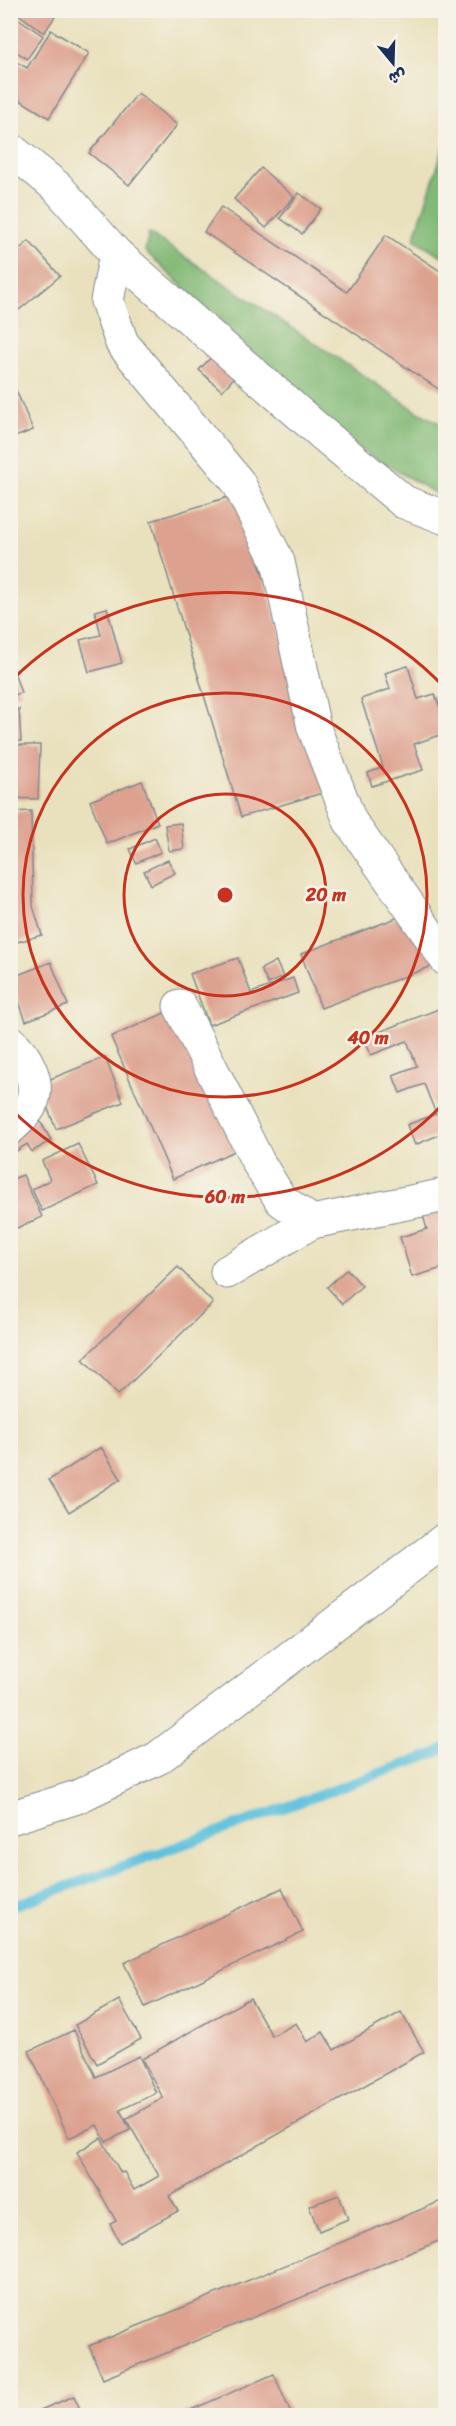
<svg xmlns="http://www.w3.org/2000/svg" width="456" height="2426" font-family="Sriracha,'Playpen Sans Arabic',sans-serif">
<rect width="100%" height="100%" fill="#f7f3e8"/>
<filter id="ink" filterUnits="userSpaceOnUse"><feTurbulence type="fractalNoise" baseFrequency=".0167" numOctaves="2"/><feDisplacementMap in="SourceGraphic" scale="12" xChannelSelector="R" yChannelSelector="G"/><feConvolveMatrix kernelMatrix="1 2 1 2 8 2 1 2 1" color-interpolation-filters="sRGB"/></filter>
<filter id="wash" filterUnits="userSpaceOnUse"><feTurbulence type="fractalNoise" baseFrequency=".008" numOctaves="4" result="noise"/><feDisplacementMap in="SourceGraphic" scale="24" xChannelSelector="R" yChannelSelector="G"/><feGaussianBlur stdDeviation="1.35" result="paint"/><feColorMatrix in="noise" values="0 0 0 0 0 0 0 0 0 0 0 0 0 0 0 0 0 1.4 0 .05"/><feComposite in="paint" operator="in"/></filter>
<g filter="url(#wash)">
<rect width="100%" height="100%" fill="#e9e1bd"/>
<g fill="#82b976" stroke="#4e746a" stroke-width="1.5">
<polygon points="444,147 446,147 445,258 414,239"/>
<polygon points="149,233 420,413 445,426 445,499 344,440 145,251"/>
</g>
<g fill="none" stroke-linecap="round" stroke-linejoin="round">
<polyline stroke="#5ec1dc" stroke-width="10" points="10,1907 436,1753 446,1747"/>
</g>
<g id="blocks">
<g fill="#dda18f">
<polygon points="13,10 57,10 58,12 44,33"/>
<polygon points="12,14 43,36 27,59 10,47 10,17"/>
<polygon points="51,30 89,53 49,118 10,94 10,58 27,68"/>
<polygon points="138,93 177,125 129,185 89,153"/>
<polygon points="261,168 294,197 266,228 234,199"/>
<polygon points="299,193 321,209 302,234 280,218"/>
<polygon points="221,207 347,292 386,235 446,275 446,394 204,232"/>
<polygon points="29,241 60,276 19,310 10,300 10,257"/>
<polygon points="215,353 238,373 222,391 199,370"/>
<polygon points="10,376 33,430 10,439"/>
<polygon points="238,494 329,791 241,817 151,521"/>
<polygon points="107,608 122,663 89,672 80,640 101,635 95,611"/>
<polygon points="10,659 21,693 10,696"/>
<polygon points="408,666 418,699 435,694 446,725 446,733 414,744 423,770 372,786 368,773 383,767 361,699 390,689 385,673"/>
<polygon points="19,709 21,741 10,742 10,710"/>
<polygon points="10,745 40,745 38,799 10,798"/>
<polygon points="142,781 158,823 107,844 90,801"/>
<polygon points="31,811 33,906 42,935 10,944 10,812"/>
<polygon points="181,823 184,849 169,851 165,825"/>
<polygon points="155,838 161,852 136,863 130,849"/>
<polygon points="168,860 175,873 151,885 144,871"/>
<polygon points="415,911 435,965 321,1008 301,954"/>
<polygon points="238,958 251,993 293,978 298,993 209,1025 190,974"/>
<polygon points="276,961 283,977 268,984 261,969"/>
<polygon points="51,962 68,1005 26,1021 10,978"/>
<polygon points="446,1006 446,1132 415,1145 407,1125 436,1114 424,1084 400,1093 393,1075 417,1066 407,1041 371,1055 364,1038"/>
<polygon points="178,1007 241,1148 173,1179 111,1037"/>
<polygon points="105,1057 123,1102 56,1129 38,1084"/>
<polygon points="10,1073 29,1105 10,1115"/>
<polygon points="38,1118 51,1140 32,1152 27,1144 10,1155 10,1135"/>
<polygon points="78,1144 98,1185 42,1211 32,1189 50,1180 42,1161"/>
<polygon points="23,1175 42,1217 10,1231 10,1180"/>
<polygon points="446,1205 446,1267 412,1277 400,1237 427,1229 422,1212"/>
<polygon points="178,1267 213,1303 118,1395 83,1359"/>
<polygon points="347,1269 362,1286 342,1304 327,1287"/>
<polygon points="101,1447 121,1479 69,1512 49,1480"/>
<polygon points="282,1888 303,1932 145,2007 124,1963"/>
<polygon points="250,1998 272,2036 296,2023 307,2042 323,2032 334,2050 401,2012 424,2052 169,2196 178,2211 120,2243 110,2224 116,2221 77,2152 101,2138 121,2173 124,2172 134,2190 159,2176 126,2119 163,2098 142,2059"/>
<polygon points="119,2000 141,2039 97,2064 75,2025"/>
<polygon points="74,2030 96,2077 139,2056 156,2093 120,2110 130,2130 106,2142 97,2125 69,2138 29,2051"/>
<polygon points="339,2195 348,2219 319,2231 309,2206"/>
<polygon points="446,2199 446,2238 103,2379 89,2346"/>
<polygon points="274,2374 292,2416 177,2416"/>
<polygon points="74,2396 83,2416 40,2416 38,2411"/>
</g>
</g>
</g>
<g filter="url(#ink)">
<use href="#blocks" fill-opacity="0" stroke="#82888e" stroke-width="1.5"/>
<g fill="none" stroke-linecap="round" stroke-linejoin="round">
<g stroke="#82888e" stroke-width="35">
<g id="minor">
<polyline points="10,149 57,187 116,254 324,435 404,502 446,518"/>
<polyline points="116,254 107,301 122,343 238,482 278,562 314,728 350,821 446,959"/>
<polyline points="180,1006 258,1162 281,1200 312,1222"/>
<path d="M10 1042C26 1055 40 1081 32 1102 29 1110 17 1122 10 1128"/>
<polyline points="227,1272 312,1222 446,1195"/>
<polyline points="10,1818 77,1797 158,1758 446,1539"/>
</g>
</g>
<use href="#minor" stroke="#fff" stroke-width="33"/>
</g>
</g>
<g fill="none" stroke="#c8321e" stroke-width="3">
<circle cx="225" cy="895" r="101"/>
<circle cx="225" cy="895" r="202"/>
<path d="M444 1103A302 302 0 0 1 11 1109M11 681A302 302 0 0 1 444 687"/>
</g>
<circle cx="225" cy="895" r="9" fill="#c8321e" stroke="#f7f3e8" stroke-width="3"/>
<g font-size="18" text-anchor="middle" font-weight="bold" fill="#c8321e" stroke="#f7f3e8" stroke-width="5" stroke-linejoin="round" paint-order="stroke">
<text x="326" y="901">20 m</text>
<text x="368" y="1044">40 m</text>
<text x="225" y="1203">60 m</text>
</g>
<rect width="456" height="2426" fill="none" stroke="#f7f3e8" stroke-width="36"/>
<g transform="translate(393 63) rotate(161)" stroke="#f7f3e8" stroke-width="4.5" paint-order="stroke">
<path d="M0-4.5L10 22L0 15L-10 22Z" fill="#1b2f5e"/>
<text y="-9" font-size="16" font-weight="bold" text-anchor="middle" fill="#1b2f5e">ش</text>
</g>
</svg>
